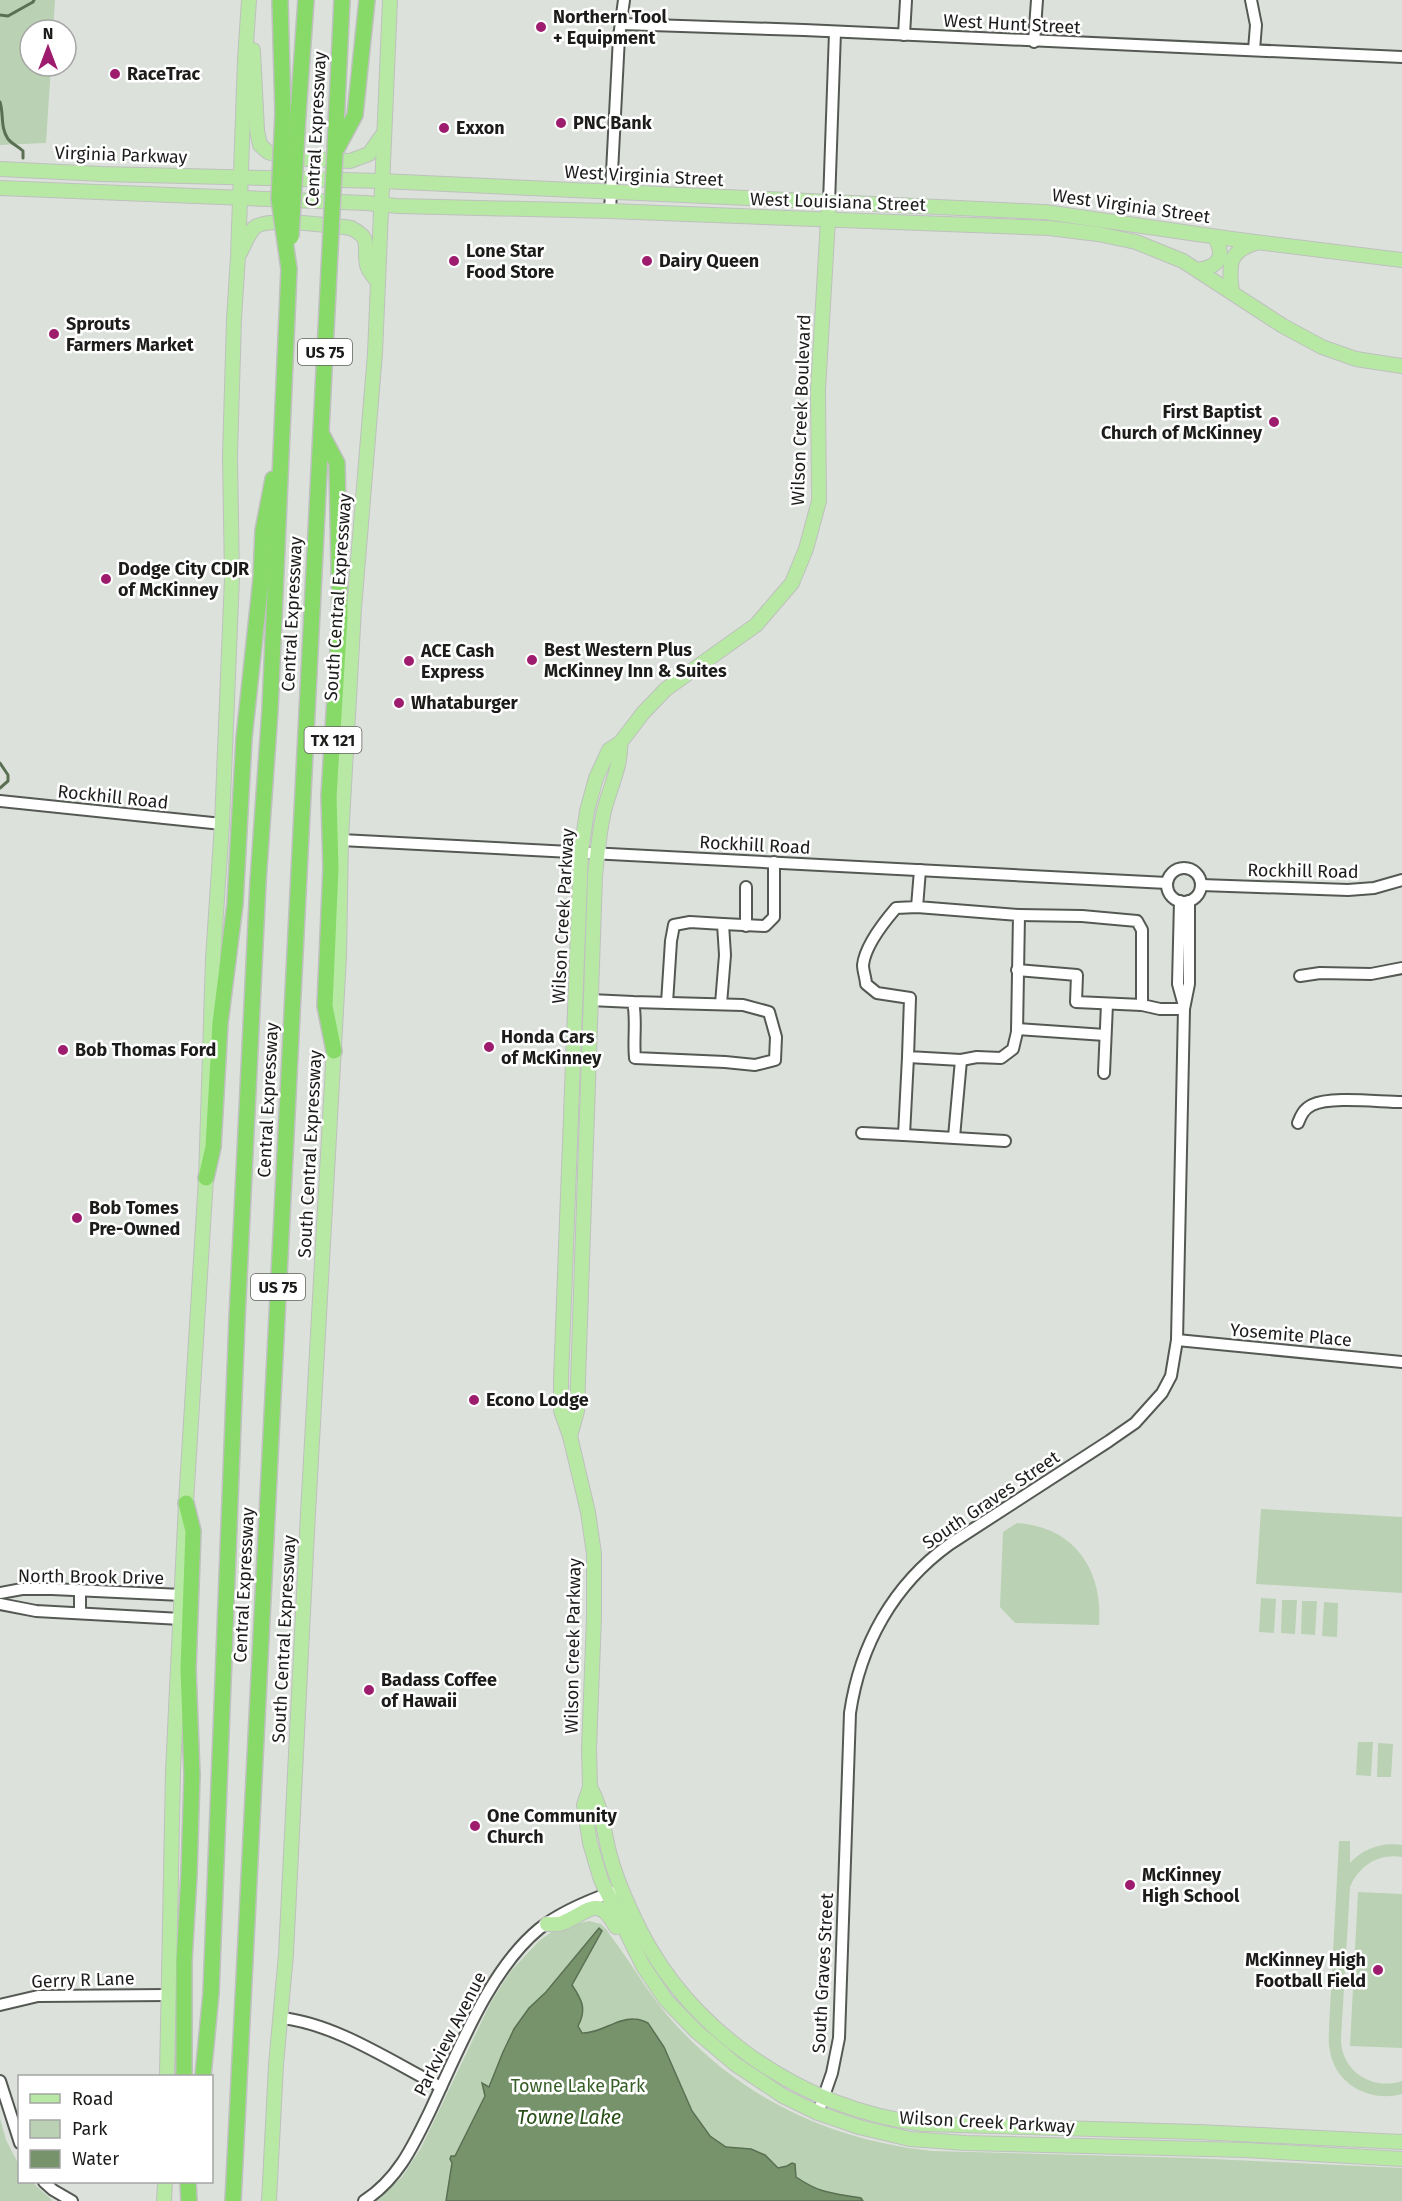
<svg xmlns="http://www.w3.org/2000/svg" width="1402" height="2201" font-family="'Fira Sans',sans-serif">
<rect width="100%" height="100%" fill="#dce2db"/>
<g fill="#bad1b3">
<polygon points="0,0 55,0 53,30 30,30 30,66 51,66 46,143 0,145"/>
<polygon points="1261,1509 1402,1517 1402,1593 1256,1584"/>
<path d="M1017 1523C1075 1527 1103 1570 1099 1625L1015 1623 1000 1607 1003 1532Z"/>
<polygon points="1261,1598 1276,1599 1274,1633 1259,1632"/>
<polygon points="1282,1600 1297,1600 1295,1634 1281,1633"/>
<polygon points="1302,1601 1317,1601 1315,1635 1301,1634"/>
<polygon points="1324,1602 1338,1603 1337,1637 1322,1636"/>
<polygon points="1358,1742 1373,1742 1371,1776 1356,1775"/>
<polygon points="1378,1743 1393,1744 1391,1777 1377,1777"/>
<path d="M1339 1841H1350V1863C1364 1848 1382 1842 1402 1845V1857C1378 1853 1359 1866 1350 1887L1341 2039C1341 2071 1372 2091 1402 2081V2094C1370 2103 1335 2084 1330 2051 1328 2043 1329 2035 1329 2027Z"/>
<polygon points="1358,1892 1402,1894 1402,2048 1350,2046"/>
<path d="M589 1921 601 1924 607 1930C612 1939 618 1945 623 1953 638 1974 651 1996 668 2016 737 2096 827 2140 932 2151L1190 2158 1402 2168V2201H376L402 2177 421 2148 491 2002 510 1972 539 1941 557 1928Z"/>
<polygon points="0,2118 6,2140 19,2165 20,2182 32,2182 53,2201 0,2201"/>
</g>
<path fill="#76936b" stroke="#5b7053" stroke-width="1.5" d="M599 1928 602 1931 572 1985C582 2000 587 2009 578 2026L582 2033C600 2034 616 2018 634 2019 638 2019 644 2021 648 2023L664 2047 692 2111 710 2136 726 2147 751 2149 765 2155 778 2168 787 2166 792 2163 795 2164 796 2177C821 2194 833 2193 861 2198L863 2201H446L452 2163 450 2159 451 2156H455L485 2096 482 2083 489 2087 503 2052 514 2029 529 2008 546 1992Z"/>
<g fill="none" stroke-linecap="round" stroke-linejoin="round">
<g stroke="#5b7053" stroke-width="3">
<polyline points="0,15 8,16 33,2 34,0"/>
<path d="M0 102C4 115 0 127 8 139 12 144 18 146 23 151V158"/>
<polyline points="0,763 8,775 8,781 0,788"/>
</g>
<g stroke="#555953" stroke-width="14">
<g id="minor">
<polyline points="1251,0 1256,25 1254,50"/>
<polyline points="621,24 804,30 1402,57"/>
<polyline points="904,35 906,0"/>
<polyline points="1034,42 1037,0"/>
<polyline points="829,203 835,32"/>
<polyline points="610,211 619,37 624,0"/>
<polyline points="0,801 222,824"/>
<polyline points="341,840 1167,883"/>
<circle cx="1184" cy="885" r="17"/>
<polyline points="1201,885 1348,890 1374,888 1402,880"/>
<polyline points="746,887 746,926"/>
<polyline points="1180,901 1178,984 1184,1006"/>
<path d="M917 907 1019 915 1017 1032 1013 1049 1001 1058 977 1057 961 1060 908 1057 910 998 877 993 866 984C866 979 863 971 863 965 865 946 884 922 896 908L917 907 920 870"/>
<polyline points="1019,915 1082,916 1137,921 1142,930 1142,1005 1160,1009 1184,1009"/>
<polyline points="723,924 765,926 774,917 774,862"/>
<polyline points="1017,970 1077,975 1076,1002 1142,1005"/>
<polyline points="1300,976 1320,973 1371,974 1402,968"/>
<path d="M590 1000 633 1002C637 1020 633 1039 635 1058L725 1062 755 1065 775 1060 776 1037 769 1012 743 1005 633 1002"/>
<polyline points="667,1003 671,941 674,925 690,922 723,924 725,955 721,1004"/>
<polyline points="1017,1029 1105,1035"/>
<polyline points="1104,1073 1107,1004"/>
<path d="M1298 1123C1301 1115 1304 1109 1312 1105 1331 1096 1379 1102 1402 1102"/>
<polyline points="862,1133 904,1135 908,1057"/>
<polyline points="904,1135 1005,1141"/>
<polyline points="954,1137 961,1060"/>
<polyline points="1177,1340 1402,1362"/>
<polyline points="0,1593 22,1589 52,1589 182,1595"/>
<polyline points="0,1604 36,1611 181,1619"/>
<polyline points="80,1613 80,1590"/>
<polyline points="0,2005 38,1996 168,1995"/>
<path d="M282 2018C336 2024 392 2062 441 2087"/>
<polyline points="0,2081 20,2143"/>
<path d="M818 2113 832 2073 839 2038 850 1713C860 1645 893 1585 950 1544L1109 1441 1135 1423 1162 1393 1171 1376 1177 1340 1184 1009 1189 984V901"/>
<polyline points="44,2182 53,2190 72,2201"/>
<path d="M364 2201C398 2179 413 2146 430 2111 458 2052 489 1970 539 1929 560 1912 587 1901 612 1892"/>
</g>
</g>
<g stroke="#bfc0bf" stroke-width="16">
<g id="major">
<polyline points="253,50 257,130 260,145 268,152 286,158 350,161 369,154 384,133"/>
<polyline points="0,169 102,174 382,181 1045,212 1232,239 1402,260"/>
<polyline points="0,188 366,203 398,206 610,211 1049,228 1098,234 1136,242 1183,261 1283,326 1322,347 1356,359 1402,366"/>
<polyline points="829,203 818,390 819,501 806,549 792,583 756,625 666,689 643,713 620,743 609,750 596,778 587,811 581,852 561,1379 561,1411 570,1436 588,1512 594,1554 594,1617 589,1749 590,1787 584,1805 590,1843 601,1880 643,1966 666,2000 696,2031 735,2064 783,2096 818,2113 859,2127 910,2139 966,2143 1246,2150 1402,2159"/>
<path d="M240 253C244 246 248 234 254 228 266 216 333 226 351 228 373 239 363 246 367 265 368 271 374 277 378 282"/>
<path d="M1198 270C1220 266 1225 257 1215 237"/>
<path d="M1232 292C1229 267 1227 251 1256 243"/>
<path d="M570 1436 577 1411 595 877C597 855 599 833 604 811 609 790 622 764 620 743"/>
<path d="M590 1787C602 1808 603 1828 609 1852 614 1872 622 1892 631 1911 682 2028 798 2108 923 2124L1198 2132 1402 2142"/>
<path d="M547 1924C552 1924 558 1925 562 1923 587 1914 597 1892 616 1927"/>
<polyline points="167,2076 173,1771 186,1503 206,1178 213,959 222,824 232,577 230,456 234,319 238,256 245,59 249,0"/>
<polyline points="164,2201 165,2182"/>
<polyline points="269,2201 276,2065 286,1954 308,1513 339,957 341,840 354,609 375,353 390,0"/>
</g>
</g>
<g stroke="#bfc0bf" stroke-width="18">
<g id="highway">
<polyline points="280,0 283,113"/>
<polyline points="298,114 306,0"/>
<polyline points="335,147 342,0"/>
<polyline points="335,152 355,115 367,0"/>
<polyline points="321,433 337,463 340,617 329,796 331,868 325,1006 334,1051"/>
<polyline points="206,1178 213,1147 220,1023 235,904 244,738 261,579 263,531 273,479"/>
<polyline points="184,2076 184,1961 189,1875 192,1775 188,1669 193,1531 186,1503"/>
<polyline points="203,2076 211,1993 237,1319 258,882 270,710 289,269"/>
<polyline points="188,2182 189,2201"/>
<polyline points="233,2201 329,270"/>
</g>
</g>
<use href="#minor" stroke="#fff" stroke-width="10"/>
<use href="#major" stroke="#b7e9a4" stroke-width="14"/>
<use href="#highway" stroke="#87da68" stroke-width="15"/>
<g stroke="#bfc0bf" stroke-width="18" stroke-linecap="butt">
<g id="highway-bridge">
<polyline points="283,113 279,199 289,269"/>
<polyline points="291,237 298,114"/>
<polyline points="329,270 335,152"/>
</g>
</g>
<use href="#highway-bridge" stroke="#87da68" stroke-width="15"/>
</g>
<g fill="#9e1c6e" stroke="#fff" stroke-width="2">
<circle cx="541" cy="27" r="6"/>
<circle cx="115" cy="74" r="6"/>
<circle cx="561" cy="123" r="6"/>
<circle cx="444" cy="128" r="6"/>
<circle cx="454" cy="261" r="6"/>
<circle cx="647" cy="261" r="6"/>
<circle cx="54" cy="334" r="6"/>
<circle cx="1274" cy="422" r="6"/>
<circle cx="106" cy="579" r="6"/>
<circle cx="532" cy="660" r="6"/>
<circle cx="409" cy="661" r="6"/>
<circle cx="399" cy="703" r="6"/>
<circle cx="489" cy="1047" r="6"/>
<circle cx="63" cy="1050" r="6"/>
<circle cx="77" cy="1218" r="6"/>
<circle cx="474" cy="1400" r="6"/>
<circle cx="369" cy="1690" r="6"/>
<circle cx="475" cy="1826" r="6"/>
<circle cx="1130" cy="1885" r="6"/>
<circle cx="1378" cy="1970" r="6"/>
</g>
<g text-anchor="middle" stroke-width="5" stroke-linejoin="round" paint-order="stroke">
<g fill="#fff" stroke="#60615f" stroke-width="1.5">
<rect x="298" y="339" width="54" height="26" rx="4.5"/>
<rect x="304.5" y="727" width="57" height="26" rx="4.5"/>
<rect x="251" y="1274" width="54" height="26" rx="4.5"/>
</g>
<g font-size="16" font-weight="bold" fill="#1c1d1b">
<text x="325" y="358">US 75</text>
<text x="333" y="746">TX 121</text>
<text x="278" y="1293">US 75</text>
</g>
<g font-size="18" font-weight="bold" fill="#1c1d1b" stroke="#fff" text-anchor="start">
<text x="553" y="23">Northern Tool<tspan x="553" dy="21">+ Equipment</tspan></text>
<text x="127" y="80">RaceTrac</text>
<text x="573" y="129">PNC Bank</text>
<text x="456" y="134">Exxon</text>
<text x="466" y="257">Lone Star<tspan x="466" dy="21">Food Store</tspan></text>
<text x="659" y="267">Dairy Queen</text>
<text x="66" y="330">Sprouts<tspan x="66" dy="21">Farmers Market</tspan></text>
<text x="1262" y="418" text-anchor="end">First Baptist<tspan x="1262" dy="21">Church of McKinney</tspan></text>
<text x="118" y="575">Dodge City CDJR<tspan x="118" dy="21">of McKinney</tspan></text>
<text x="544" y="656">Best Western Plus<tspan x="544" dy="21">McKinney Inn &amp; Suites</tspan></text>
<text x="421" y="657">ACE Cash<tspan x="421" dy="21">Express</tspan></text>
<text x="411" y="709">Whataburger</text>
<text x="501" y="1043">Honda Cars<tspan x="501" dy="21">of McKinney</tspan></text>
<text x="75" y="1056">Bob Thomas Ford</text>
<text x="89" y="1214">Bob Tomes<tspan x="89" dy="21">Pre-Owned</tspan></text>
<text x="486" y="1406">Econo Lodge</text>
<text x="381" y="1686">Badass Coffee<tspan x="381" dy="21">of Hawaii</tspan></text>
<text x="487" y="1822">One Community<tspan x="487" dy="21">Church</tspan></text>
<text x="1142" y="1881">McKinney<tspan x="1142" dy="21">High School</tspan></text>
<text x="1366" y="1966" text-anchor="end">McKinney High<tspan x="1366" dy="21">Football Field</tspan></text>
</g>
<g font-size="18" fill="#1c1d1b" stroke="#fff">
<text transform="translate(1012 24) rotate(3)" y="6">West Hunt Street</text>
<text transform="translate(316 129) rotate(-87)" y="6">Central Expressway</text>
<text transform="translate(121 155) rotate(2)" y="6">Virginia Parkway</text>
<text transform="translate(644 176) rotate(3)" y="6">West Virginia Street</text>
<text transform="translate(838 202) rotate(2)" y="6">West Louisiana Street</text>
<text transform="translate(1131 206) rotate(8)" y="6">West Virginia Street</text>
<text transform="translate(801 410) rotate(-88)" y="6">Wilson Creek Boulevard</text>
<text transform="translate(338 597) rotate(-86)" y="6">South Central Expressway</text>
<text transform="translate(292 614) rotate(-87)" y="6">Central Expressway</text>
<text transform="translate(113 797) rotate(6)" y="6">Rockhill Road</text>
<text transform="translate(755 845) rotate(3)" y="6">Rockhill Road</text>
<text transform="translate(1303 871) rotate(1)" y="6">Rockhill Road</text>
<text transform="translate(563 916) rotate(-87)" y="6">Wilson Creek Parkway</text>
<text transform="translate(268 1100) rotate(-87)" y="6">Central Expressway</text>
<text transform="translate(310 1154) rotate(-87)" y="6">South Central Expressway</text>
<text transform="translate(1291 1335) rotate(5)" y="6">Yosemite Place</text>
<text transform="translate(991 1500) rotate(-34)" y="6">South Graves Street</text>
<text transform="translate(91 1577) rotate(1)" y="6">North Brook Drive</text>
<text transform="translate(244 1585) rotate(-87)" y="6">Central Expressway</text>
<text transform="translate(284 1639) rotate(-87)" y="6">South Central Expressway</text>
<text transform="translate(573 1646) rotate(-89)" y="6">Wilson Creek Parkway</text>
<text transform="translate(823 1973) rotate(-87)" y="6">South Graves Street</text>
<text transform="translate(83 1980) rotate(-2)" y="6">Gerry R Lane</text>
<text transform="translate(450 2034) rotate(-63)" y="6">Parkview Avenue</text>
<text transform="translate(987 2122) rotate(3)" y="6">Wilson Creek Parkway</text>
</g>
<g font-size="18" fill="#365f27" stroke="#fff">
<text x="578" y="2092">Towne Lake Park</text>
</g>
<g font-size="20" font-style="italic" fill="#285017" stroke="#fff">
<text x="569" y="2124">Towne Lake</text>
</g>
</g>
<rect x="18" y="2075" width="195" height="108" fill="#ffffff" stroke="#a4a5a4" stroke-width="1.5"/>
<rect x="30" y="2094" width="30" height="9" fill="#b7e9a4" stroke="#a4a5a4" stroke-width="1.5"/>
<text x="72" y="2105" font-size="18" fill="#1c1d1b">Road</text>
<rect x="30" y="2120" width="30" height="18" fill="#bad1b3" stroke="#a4a5a4" stroke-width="1.5"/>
<text x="72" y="2135" font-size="18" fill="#1c1d1b">Park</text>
<rect x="30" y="2150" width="30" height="18" fill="#76936b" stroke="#a4a5a4" stroke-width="1.5"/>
<text x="72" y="2165" font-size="18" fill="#1c1d1b">Water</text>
<g transform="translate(48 48)"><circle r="28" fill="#ffffff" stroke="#a4a5a4" stroke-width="1.5"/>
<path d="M0-4.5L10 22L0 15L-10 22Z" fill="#9e1c6e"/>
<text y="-9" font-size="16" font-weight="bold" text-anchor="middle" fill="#1c1d1b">N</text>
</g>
</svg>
